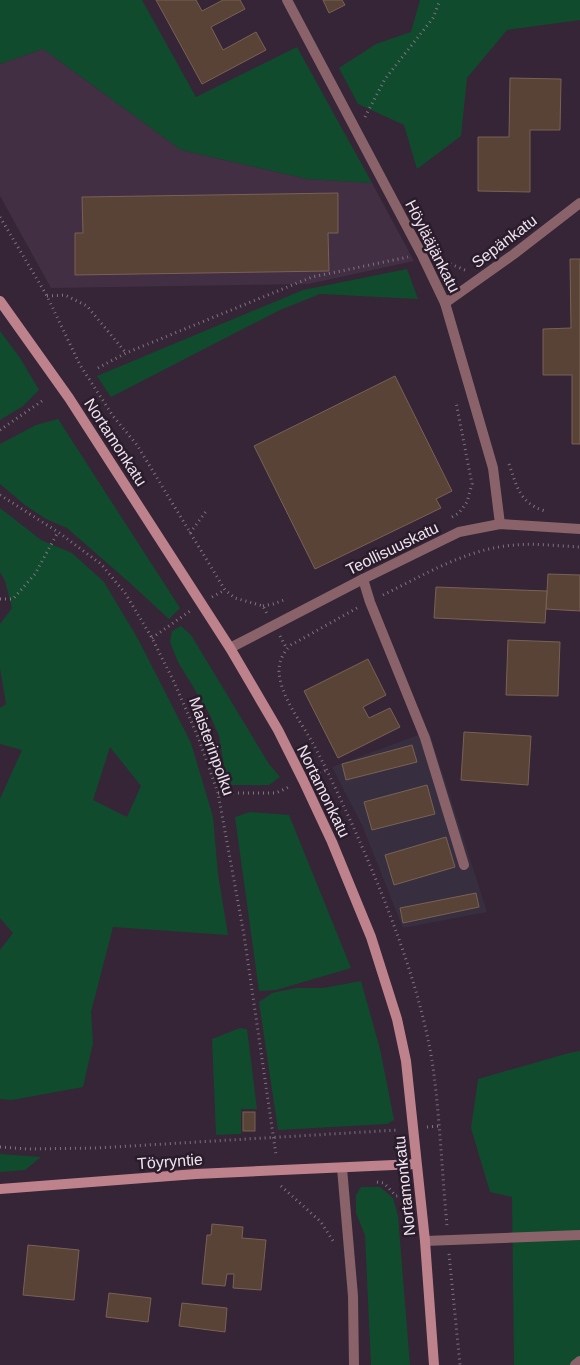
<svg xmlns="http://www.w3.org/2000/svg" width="580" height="1365" font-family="Helvetica,sans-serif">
<rect width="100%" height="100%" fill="#352536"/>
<polygon fill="#372f3f" points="429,731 487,912 403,928 362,825 332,767"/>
<polygon fill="#432f43" points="43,49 181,150 307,179 372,183 414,261 308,284 51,288 0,196 0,64"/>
<g fill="#114b2d" fill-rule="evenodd">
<polygon points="0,0 142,0 196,97 297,47 372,183 307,179 181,150 43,49 0,64"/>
<polygon points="420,0 580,0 580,20 507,30 467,78 461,136 417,169 404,125 358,104 339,68 376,44 411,32"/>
<polygon points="407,269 418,299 320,294 280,310 111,397 97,376 303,290"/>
<polygon points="0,331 20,358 39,390 23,406 0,420"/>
<polygon points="58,419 180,608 169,619 130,583 67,528 46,519 25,505 0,484 0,444 36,425"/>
<path d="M0 508 41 540 72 553 104 582 138 639 191 743 213 817 218 874 228 935 113 927 91 1012 93 1043 83 1087 12 1100 0 1099V950L13 933 0 918V799L22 750 0 744V708L6 704 0 668V624L12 608 5 581 0 572ZM110 747 141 786 127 817 93 800Z"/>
<polygon points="181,626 191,635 269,764 280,777 269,785 230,785 227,783 219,736 209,713 178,662 170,642 172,631"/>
<polygon points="250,812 289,815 351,968 276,990 259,991 235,817"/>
<polygon points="361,981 380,1049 394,1120 387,1124 278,1130 259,1002 272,993 296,988 323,988"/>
<polygon points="240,1028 247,1029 257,1109 241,1109 241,1134 216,1135 212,1039"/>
<polygon points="580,1051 580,1365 514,1365 512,1197 490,1192 471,1128 478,1079 569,1053"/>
<polygon points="0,1154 41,1157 25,1170 0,1172"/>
<polygon points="361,1187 380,1187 393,1198 398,1216 410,1365 371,1365 365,1235 356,1213 356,1195"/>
</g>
<g fill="#594337" stroke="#796155">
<polygon points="156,0 196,0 202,11 223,0 240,0 245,9 211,27 223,50 256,32 266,50 202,84"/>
<polygon points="323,0 342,0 345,5 329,13"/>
<polygon points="510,78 561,79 560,130 530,130 530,192 478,191 478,137 509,137"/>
<polygon points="338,193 338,233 328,233 329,271 75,275 75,233 83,233 82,197"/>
<polygon points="570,259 580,259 580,444 572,444 572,375 543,375 543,329 571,328"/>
<polygon points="395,376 452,491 436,499 441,508 315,569 254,446"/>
<polygon points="548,574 580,575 580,611 546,609"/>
<polygon points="436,587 547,591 545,623 434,618"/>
<polygon points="508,640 560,642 558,696 506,695"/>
<polygon points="368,659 386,695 363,707 369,718 390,708 400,727 338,758 304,691"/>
<polygon points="464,732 531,736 528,785 461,780"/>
<polygon points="412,745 417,762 346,780 342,764"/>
<polygon points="427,785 435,814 372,830 364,802"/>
<polygon points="446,837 455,867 394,885 385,855"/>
<polygon points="476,893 479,907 403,923 400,908"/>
<rect x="243" y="1112" width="12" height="19"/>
<polygon points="212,1224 243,1227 242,1238 266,1240 261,1290 233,1288 234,1274 227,1274 225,1286 202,1284 207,1235 211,1235"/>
<polygon points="28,1245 79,1250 74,1300 23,1295"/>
<polygon points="109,1293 151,1298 148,1322 106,1317"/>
<polygon points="182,1303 227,1308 225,1332 179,1326"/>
</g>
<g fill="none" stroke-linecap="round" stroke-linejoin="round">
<g stroke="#817381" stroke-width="3" stroke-dasharray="1 4" stroke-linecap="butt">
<polyline points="365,117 385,79 433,18 440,0"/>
<polyline points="0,217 47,296 80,365 113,416 137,445 225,590 235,598 263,606 267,614"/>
<polyline points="441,260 465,270"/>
<polyline points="47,296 65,295 87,306 126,353"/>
<polyline points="98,368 126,353 312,277 408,257"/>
<polyline points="0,430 42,401"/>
<path d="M509 464C517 486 519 503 545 511"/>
<polyline points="0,495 58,532 101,564 125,593 152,638 174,682 198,737 218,793 244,935 276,1155"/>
<polyline points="452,517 459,513 467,502 472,484 456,402"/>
<polyline points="190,533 207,510"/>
<path d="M383 595C424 575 468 548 515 545 536 543 558 546 580 547"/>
<polyline points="212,597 225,590"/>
<polyline points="0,599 13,599 35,574 58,532"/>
<polyline points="263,606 273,604 287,599"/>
<path d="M357 608 291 645C281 654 277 666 280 679 284 700 300 721 311 740 326 767 339 796 352 824 385 898 421 987 433 1067 440 1119 442 1173 447 1225"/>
<polyline points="280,636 287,649"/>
<polyline points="152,638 190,611"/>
<polyline points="315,775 327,770"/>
<polyline points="218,793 276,793 291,786"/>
<polyline points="427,1127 439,1126"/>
<polyline points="0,1147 27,1149 97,1148 398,1130"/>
<polyline points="377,1182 384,1183 396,1196 406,1195"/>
<polyline points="281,1186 321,1222 333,1241"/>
<polyline points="449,1254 460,1365"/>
</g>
<g stroke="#896369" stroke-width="10">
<polyline points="363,579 370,602 425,738 464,865"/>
<polyline points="425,1241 580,1235"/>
<polyline points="575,1365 580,1361"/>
</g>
<g stroke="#896369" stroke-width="10">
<polyline points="287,0 422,255 445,303 493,468 500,524"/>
<polyline points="445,303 514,254 580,203"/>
<polyline points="230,648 363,579 459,532 500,524 580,529"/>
<polyline points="342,1168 353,1296 354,1365"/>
</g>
<g stroke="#be828c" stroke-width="10">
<polyline points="0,301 69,398 230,648 278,730 303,780 332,842 371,937 397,1019 406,1061 425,1241 434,1365"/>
<polyline points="0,1189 196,1174 416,1164"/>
</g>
</g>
<g text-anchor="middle" stroke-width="5" stroke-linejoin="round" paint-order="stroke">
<g font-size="16" fill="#eee3ee" stroke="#2b1c2c">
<text transform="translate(504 241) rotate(-37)" y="6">Sepänkatu</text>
<text transform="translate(433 246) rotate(63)" y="6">Höylääjänkatu</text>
<text transform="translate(116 442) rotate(57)" y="6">Nortamonkatu</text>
<text transform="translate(392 548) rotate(-26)" y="6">Teollisuuskatu</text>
<text transform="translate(212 746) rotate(70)" y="6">Maisterinpolku</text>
<text transform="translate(324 791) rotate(64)" y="6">Nortamonkatu</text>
<text transform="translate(170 1161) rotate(-4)" y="6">Töyryntie</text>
<text transform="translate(404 1186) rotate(-96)" y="6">Nortamonkatu</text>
</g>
</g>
</svg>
